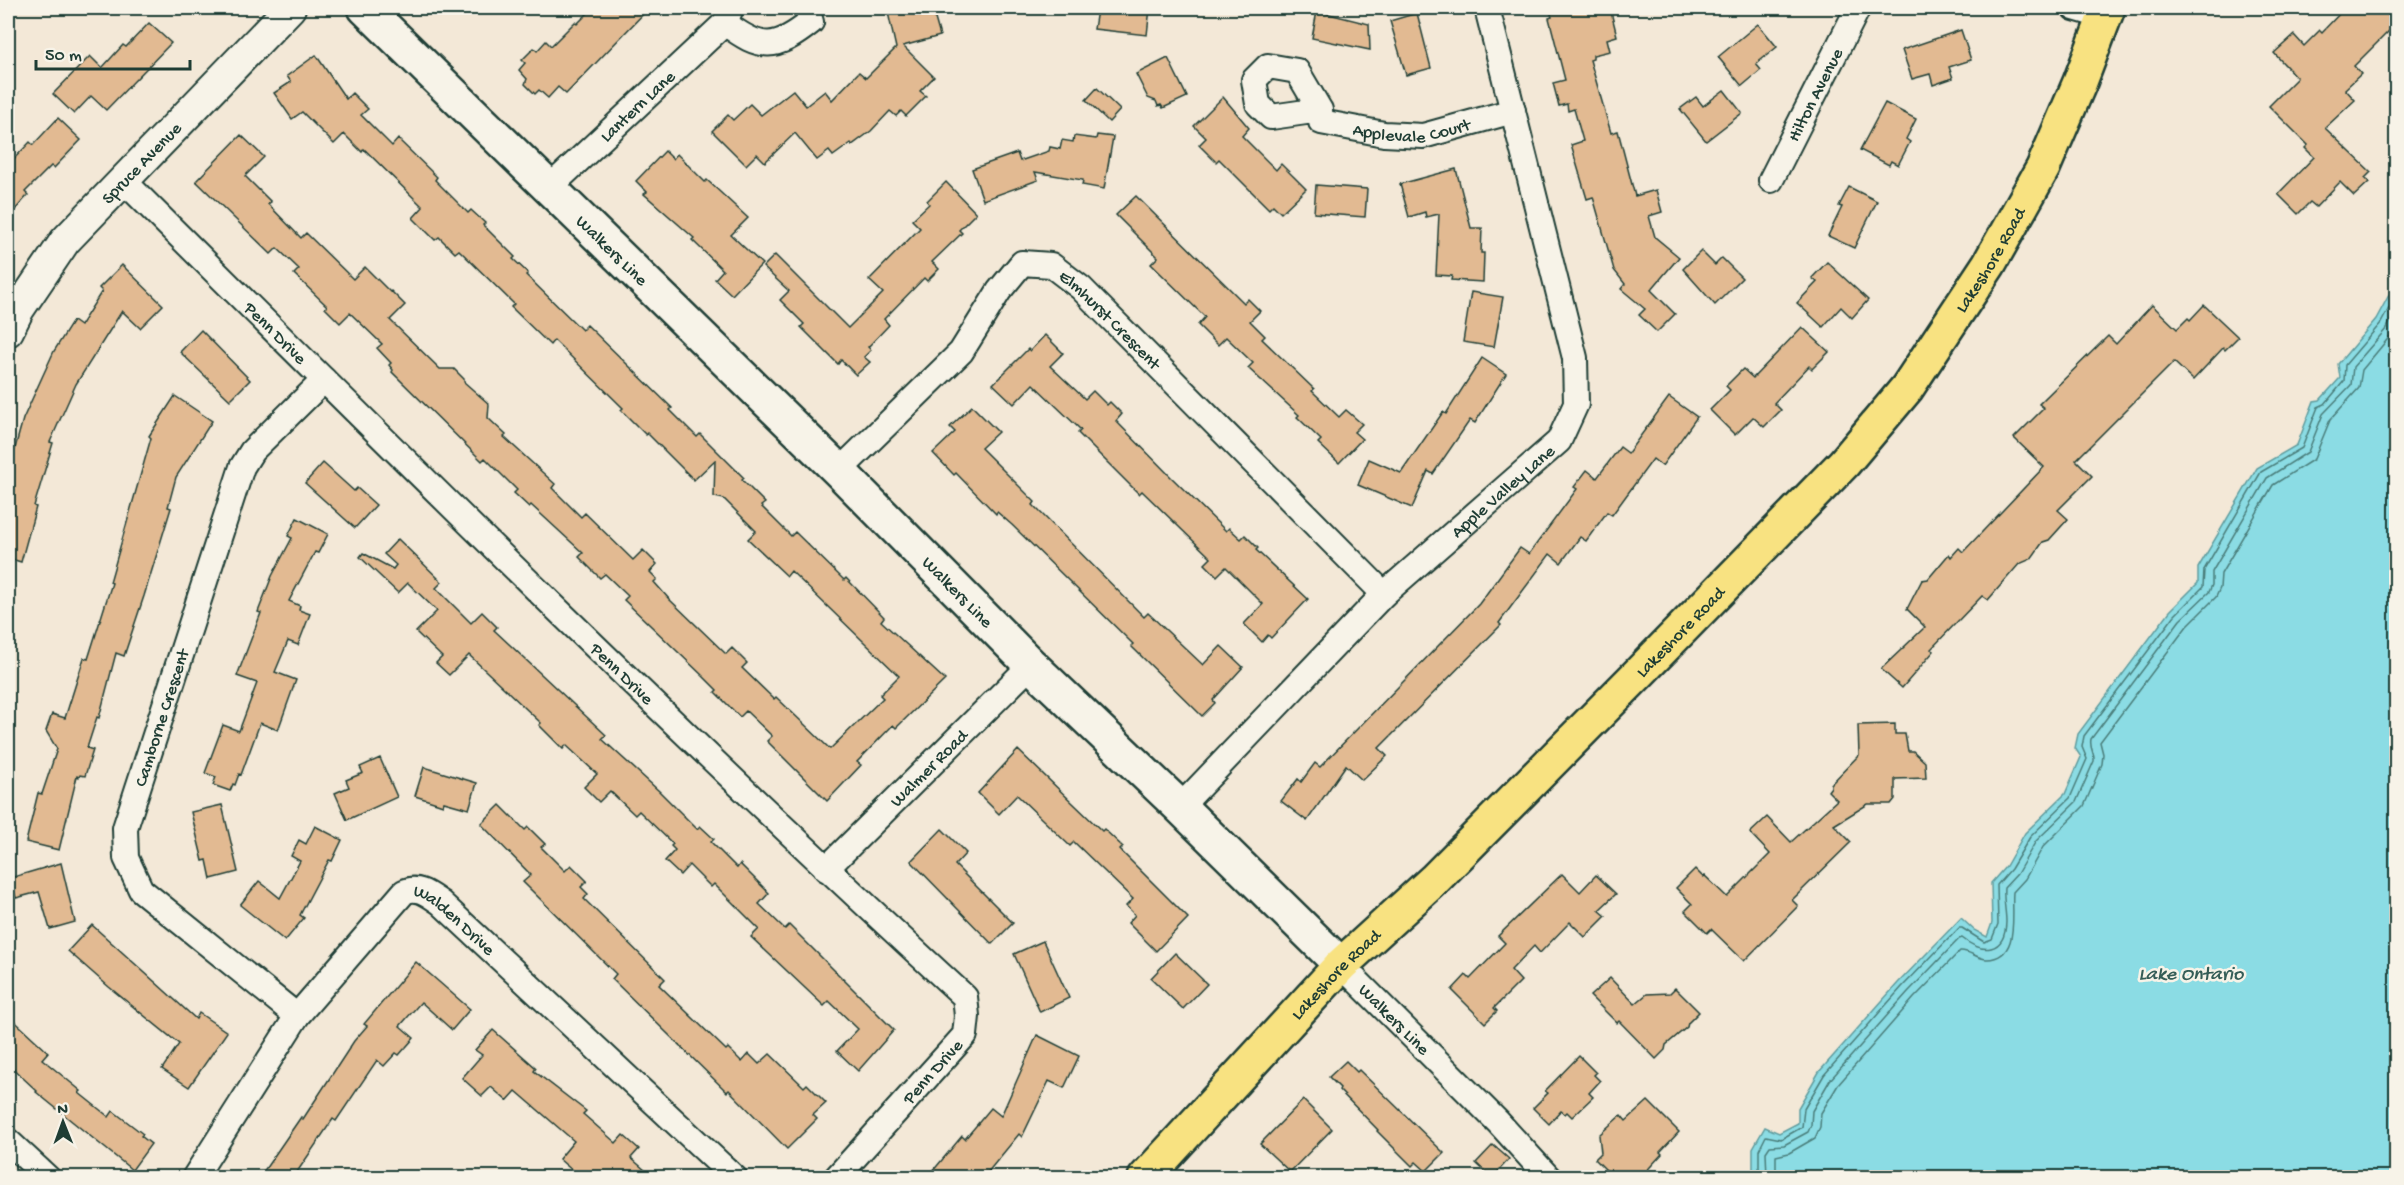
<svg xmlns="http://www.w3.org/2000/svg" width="2404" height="1185" font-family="'Gochi Hand',sans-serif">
<rect width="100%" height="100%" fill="#f3e8d7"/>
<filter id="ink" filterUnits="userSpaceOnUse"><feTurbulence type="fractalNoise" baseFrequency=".0167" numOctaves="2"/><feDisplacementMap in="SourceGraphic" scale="12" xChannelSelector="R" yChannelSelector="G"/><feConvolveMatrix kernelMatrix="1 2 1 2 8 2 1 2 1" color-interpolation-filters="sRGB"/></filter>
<g filter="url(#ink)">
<polygon fill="#8bdce4" stroke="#609c9e" stroke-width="1.5" points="2396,282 2396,1177 1753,1177 1753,1148 1765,1127 1779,1133 1798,1123 1798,1108 1819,1072 1898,983 1961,918 1974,930 1987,937 1992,923 1991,883 2006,866 2025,833 2065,794 2081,757 2075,748 2078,734 2170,611 2198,583 2198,568 2257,468 2297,445 2314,401 2320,400 2340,378 2338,364 2376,319"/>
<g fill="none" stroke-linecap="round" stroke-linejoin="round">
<g stroke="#4a7d7a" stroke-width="1.5">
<polyline points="1759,1178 1759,1150 1766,1136 1781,1139 1802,1127 1804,1109 1824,1075 1902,987 1959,928 1962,928 1984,942 1992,939 1998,924 1997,885 2011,869 2030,837 2070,798 2087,759 2082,747 2084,736 2175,615 2203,587 2204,570 2261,472 2302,448 2318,407 2325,404 2344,381 2345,365 2381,323 2396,295"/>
<path d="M1767 1178 1766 1152 1770 1146 1784 1145 1808 1132 1811 1125 1812 1111 1830 1080 1908 992 1959 939 1962 938C1982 954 2005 954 2006 922 2006 911 2003 900 2004 888L2017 874 2036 841 2076 802 2094 761C2095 753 2089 748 2091 739L2180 620 2209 592 2212 585V572L2267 478 2308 452 2323 414 2351 385 2353 367 2387 328 2396 310"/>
<path d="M1776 1178V1156L1789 1153 1815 1138 1820 1127 1821 1113 1838 1085 1914 998 1960 951C1969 950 1977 959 1987 959 2021 958 2011 913 2013 892L2025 879 2043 847 2084 806 2102 764 2103 754 2100 742 2187 626 2216 597 2220 588 2221 574 2273 485 2314 459 2330 420 2359 388 2362 370 2396 329"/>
</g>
</g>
<g fill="#e2ba92" stroke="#1f3d34" stroke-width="1.5">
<polygon points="593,8 649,8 566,94 558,87 548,98 539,90 535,94 525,84 527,79 519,70 525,63 522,60 534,48 537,51 546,41 551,46 575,22 577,24"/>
<polygon points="887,8 932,8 940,36 903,46 934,77 920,91 926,96 906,116 901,111 896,116 890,111 871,131 852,145 851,143 833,156 829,151 817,160 795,133 765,162 757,154 746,165 712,131 728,115 733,120 750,104 761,115 793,90 806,106 825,91 832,100 859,72 866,78 896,48"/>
<polygon points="1113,8 1150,8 1147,35 1094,29 1097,10 1109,12"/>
<polygon points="1549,8 1610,8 1617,36 1607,39 1610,51 1593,55 1593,59 1590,60 1611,133 1618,131 1635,196 1656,190 1662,212 1649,216 1655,237 1679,257 1651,290 1675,314 1657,332 1639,315 1645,309 1621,289 1625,284 1614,270 1593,197 1587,199 1571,145 1583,141 1574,109 1568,111 1567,104 1559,106 1553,83 1565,80 1549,18 1552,17"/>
<polygon points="2345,8 2397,8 2397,23 2354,66 2361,74 2345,89 2355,100 2325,128 2371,172 2365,178 2369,182 2354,196 2340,182 2316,207 2310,202 2298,214 2278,194 2314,157 2305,148 2308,145 2269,106 2297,78 2274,53 2294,35 2304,46 2320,30 2322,32"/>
<polygon points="1317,11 1369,24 1370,50 1312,38"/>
<polygon points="1417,13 1431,68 1406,75 1390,21"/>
<polygon points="149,23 171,43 106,110 91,96 74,114 53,94 90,56 102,68 123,45 126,47"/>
<polygon points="1758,24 1777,47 1756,64 1761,70 1742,86 1718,57"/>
<polygon points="1961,30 1971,60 1949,67 1953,78 1933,85 1930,74 1912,79 1902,50"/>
<polygon points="316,55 346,99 352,93 368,109 361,115 392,146 398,139 437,177 435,180 468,213 471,210 485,223 483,225 515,257 513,259 528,273 526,275 582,330 587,325 672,408 670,410 697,437 700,434 744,478 742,480 765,503 761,506 791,536 795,532 844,580 846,578 884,617 881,621 945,680 896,728 893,725 857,762 861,765 827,801 767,741 772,736 746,711 740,717 715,692 717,690 704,677 624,600 628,596 605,574 600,578 579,557 583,553 531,505 529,507 514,493 517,490 485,458 482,461 392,372 393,370 389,365 391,363 377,348 382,344 350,313 340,323 325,308 327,306 294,274 299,269 277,248 271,254 196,181 241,135 264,157 245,176 271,202 268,204 301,238 306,233 353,279 365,267 390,292 391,291 405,305 390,320 440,369 454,369 464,379 464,382 489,404 488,418 506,435 504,437 555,484 552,488 581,517 585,513 633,560 643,550 657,564 650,572 657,579 654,582 669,599 726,654 732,648 747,663 742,668 774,699 776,697 830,749 883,698 880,695 899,676 791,571 787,576 748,539 756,531 724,499 714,497 715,460 694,480 647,433 646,435 621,410 623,408 554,340 550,345 511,307 514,304 459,250 455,253 439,237 435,240 413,218 423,207 364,149 362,152 344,134 334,144 302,112 292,119 274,93 291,82 287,76"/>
<polygon points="1168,58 1187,97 1163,108 1161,105 1158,106 1156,101 1148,98 1136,74"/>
<polygon points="1097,88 1120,110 1109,122 1086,100"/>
<polygon points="1724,90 1742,113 1706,141 1680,109 1696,97 1703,106"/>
<polygon points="1223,97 1249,128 1242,136 1276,170 1281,164 1306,189 1281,213 1273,205 1269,209 1219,159 1216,162 1199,145 1206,138 1194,126"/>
<polygon points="1885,103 1916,119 1906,139 1910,142 1898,165 1891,161 1889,165 1860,150"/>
<polygon points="58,118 81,140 54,168 51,166 25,192 28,195 8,218 8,165 30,142 33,145"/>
<polygon points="1097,135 1113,137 1104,189 1082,185 1083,180 1035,172 1038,180 983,200 972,169 1017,153 1020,161 1049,151 1050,147 1060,149 1062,140 1073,142 1074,136 1096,139"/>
<polygon points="665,151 673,159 677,154 705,182 707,180 748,218 731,235 762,264 732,295 715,279 723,270 692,240 694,238 644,194 647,192 636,181"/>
<polygon points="1456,169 1471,228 1482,228 1481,253 1484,253 1483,282 1451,280 1452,276 1436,275 1439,214 1426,217 1425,212 1409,217 1400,184"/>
<polygon points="946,182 976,213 959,230 962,233 932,262 939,269 927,281 924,278 884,319 889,325 868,347 871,350 864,357 870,362 856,375 841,360 838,364 801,327 804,324 780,300 789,291 763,267 775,255 848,328 883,293 869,280 920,228 912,220 929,204 927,201"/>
<polygon points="1316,185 1367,189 1365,217 1314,213"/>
<polygon points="1849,187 1877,201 1854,248 1828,236 1842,207 1839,206"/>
<polygon points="1136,196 1244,303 1248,299 1260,311 1250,321 1265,336 1262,339 1314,389 1312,391 1339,417 1346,410 1362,424 1354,432 1362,439 1339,463 1318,443 1321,440 1297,417 1299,415 1248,368 1253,363 1226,337 1218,345 1198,325 1205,317 1151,264 1158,257 1116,215"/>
<polygon points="1701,251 1715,265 1722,258 1742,278 1715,305 1683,269"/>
<polygon points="1827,262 1868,300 1852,318 1841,307 1823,327 1797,303 1817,282 1812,278"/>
<polygon points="122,265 163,305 140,328 122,311 76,384 50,442 53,443 34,506 36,507 21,562 8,558 8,474 23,419 54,351 73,321 80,326 102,291 99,288"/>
<polygon points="1471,292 1503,297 1494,347 1463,342"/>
<polygon points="2152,305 2177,329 2188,318 2190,320 2204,305 2238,337 2225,350 2223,348 2193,380 2174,362 2076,460 2092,476 2058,510 2068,519 2049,540 2043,542 2031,559 2019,564 1988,600 1982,596 1956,623 1931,649 1934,651 1902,688 1881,669 1925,627 1907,609 1922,580 1928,579 1949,554 1951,557 1959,548 1963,552 2044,467 2014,438 2044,408 2039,404 2108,336 2116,344"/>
<polygon points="1802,327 1829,352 1812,369 1809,366 1774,403 1781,410 1764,427 1753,417 1735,435 1710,410 1730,390 1726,386 1743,369 1753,378"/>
<polygon points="201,330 250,380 230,400 180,352"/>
<polygon points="1045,335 1063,353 1050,366 1085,399 1093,391 1107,405 1110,402 1122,414 1116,421 1171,477 1226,531 1229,528 1241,539 1245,535 1258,548 1256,550 1308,599 1271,638 1268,635 1262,642 1244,624 1263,604 1226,567 1217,576 1205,564 1211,558 1142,491 1139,494 1078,433 1081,430 1033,384 1014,404 993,384 1028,349 1030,351"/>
<polygon points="1482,358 1506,374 1475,423 1470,420 1433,474 1428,471 1412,508 1358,485 1369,459 1401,473 1443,412 1446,414"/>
<polygon points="175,396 212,421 176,477 168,507 171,508 144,596 124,656 116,653 99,718 97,717 87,748 93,750 85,776 80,775 79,777 77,776 59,850 26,842 38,793 42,794 57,749 46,731 52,714 65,718 84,658 88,659 112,583 110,582 151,438 149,436"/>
<polygon points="1669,397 1697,417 1662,466 1653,459 1612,515 1607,512 1586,541 1580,537 1561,563 1550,554 1499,623 1501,625 1379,748 1387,756 1362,780 1346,765 1307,821 1281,801 1298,779 1301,782 1315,763 1320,767 1479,604 1520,548 1529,554 1577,489 1574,487 1587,470 1597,478 1620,447 1628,453"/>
<polygon points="972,406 998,432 981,448 1035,502 1033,505 1144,617 1148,613 1203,665 1221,646 1243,667 1213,700 1215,703 1202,716 1131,646 1133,644 1012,525 997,512 996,514 956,473 954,475 933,453 955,432 950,427"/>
<polygon points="323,463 354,491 357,488 376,505 355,528 305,483"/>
<polygon points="297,518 328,534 318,553 315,552 289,601 300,606 299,610 310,614 298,645 288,641 275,672 296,680 278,730 260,723 241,775 239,774 235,785 233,784 230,791 213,785 216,777 205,773 223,725 239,731 257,683 237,676 261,613 258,612 272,576 292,538 288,536"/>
<polygon points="398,539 442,582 436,588 471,623 482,612 497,627 494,630 606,735 602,739 659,791 697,829 700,826 714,839 711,842 737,868 740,864 769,893 759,904 785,929 789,925 894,1030 858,1071 837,1051 858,1029 829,1001 824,1006 751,937 759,929 714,884 711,887 689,865 680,875 665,861 675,850 671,846 673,844 639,811 635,815 610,791 599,802 584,787 597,774 566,745 563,749 539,725 541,723 469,655 449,675 436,663 442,657 416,632 437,611 408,583 398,593 360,557 363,553 393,569 396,565 384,554"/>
<polygon points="1895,724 1895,734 1905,734 1908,751 1913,751 1925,762 1926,778 1895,779 1895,799 1891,804 1868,804 1834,825 1851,842 1792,900 1798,906 1744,961 1711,929 1707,933 1685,911 1692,904 1676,888 1695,869 1703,877 1705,876 1727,897 1770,854 1750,833 1767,817 1791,842 1837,800 1828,791 1831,787 1831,784 1859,755 1858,725"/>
<polygon points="1018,750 1102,831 1104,829 1123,847 1120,850 1188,918 1156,951 1128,923 1135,915 1126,906 1133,899 1074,842 1070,846 1017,795 999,814 978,793"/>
<polygon points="380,758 397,797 347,820 335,793 349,787 346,780 363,773 360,767"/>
<polygon points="424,767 477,783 469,809 444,802 443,805 415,796"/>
<polygon points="222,805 238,872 211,879 207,860 203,861 191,812"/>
<polygon points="500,805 525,830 528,827 545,844 541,847 565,871 571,865 587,881 581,887 588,894 584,899 665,979 659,985 726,1050 728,1048 742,1062 749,1054 759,1064 770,1054 804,1087 807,1084 826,1103 813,1115 817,1119 787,1149 729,1090 727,1092 612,979 616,974 523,882 531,875 481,824"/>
<polygon points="315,826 342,840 332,861 329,860 300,915 304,918 285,941 240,905 259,881 280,898 300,861 291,856 299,840 306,844"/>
<polygon points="942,829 966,853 955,865 1013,923 992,944 911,861"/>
<polygon points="61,863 75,922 50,929 39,892 16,898 10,878"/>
<polygon points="1562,874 1580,892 1596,875 1616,894 1599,910 1606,916 1585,937 1570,922 1540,953 1534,946 1511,970 1521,981 1494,1008 1497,1011 1485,1023 1452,990 1466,975 1470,979 1505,943 1498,936"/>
<polygon points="92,925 196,1019 199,1013 227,1032 189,1087 162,1069 179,1044 109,987 68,951"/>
<polygon points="1043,941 1069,998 1040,1012 1014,954"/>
<polygon points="1175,953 1207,984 1183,1009 1151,978"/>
<polygon points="416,962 470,1009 452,1030 421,1002 400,1026 414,1038 399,1055 396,1053 384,1066 377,1060 336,1121 333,1119 293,1178 259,1178 301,1117 303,1119 354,1041 367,1026 364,1024"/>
<polygon points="1610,978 1635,1004 1647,994 1670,993 1675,988 1699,1012 1688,1023 1687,1027 1666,1045 1665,1050 1656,1059 1619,1021 1617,1023 1590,996"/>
<polygon points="8,1015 48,1052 42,1059 81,1091 79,1093 109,1117 113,1111 143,1134 141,1136 151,1144 132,1170 36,1092 37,1091 8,1064"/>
<polygon points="493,1030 536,1068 534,1071 586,1111 583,1114 616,1143 623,1135 639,1149 631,1158 654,1178 581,1178 559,1159 574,1141 516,1091 507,1101 491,1087 482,1096 462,1078 482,1055 475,1050"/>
<polygon points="1037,1035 1079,1056 1064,1088 1049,1081 1022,1137 1019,1134 983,1178 927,1178 962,1136 965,1139 991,1108 1001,1116"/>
<polygon points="1579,1056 1596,1073 1594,1075 1600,1081 1589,1093 1593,1097 1572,1117 1567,1112 1565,1114 1561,1111 1549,1124 1533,1108 1548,1093 1545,1091"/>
<polygon points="1346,1061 1357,1072 1359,1070 1444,1153 1426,1171 1416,1162 1412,1166 1377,1131 1378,1130 1339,1090 1340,1088 1329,1077"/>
<polygon points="1303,1100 1332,1129 1290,1172 1260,1144"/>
<polygon points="1648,1101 1679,1132 1660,1152 1662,1154 1640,1178 1614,1178 1595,1159 1601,1153 1599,1135 1621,1115 1626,1121"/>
<polygon points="1493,1145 1509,1159 1492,1178 1476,1163"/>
</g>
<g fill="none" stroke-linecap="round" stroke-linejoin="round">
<g stroke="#1f3d34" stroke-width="28">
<g id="minor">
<polyline points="2074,8 2105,17"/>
<path d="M725 23C761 51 776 50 811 22L807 8"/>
<path id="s1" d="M1320 110 1271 117 1258 104 1254 80 1268 66 1297 71 1320 110 1321 122 1384 134 1423 136 1513 111"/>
<path id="s2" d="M123 180C400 456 677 732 965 997L967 1016 965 1035 836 1178"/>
<path id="s3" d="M1771 180 1858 8"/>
<path id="s4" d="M548 189 725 23 731 8"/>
<path id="s5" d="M839 471 961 352 999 291 1022 263 1051 265 1081 288 1384 594"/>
<path id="s6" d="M1180 807 1384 594 1559 441 1576 404 1575 358 1487 8"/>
<path id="s7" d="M826 869 1031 665"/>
<path id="s8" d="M1341 965 1498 1122 1549 1178"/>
<path id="s9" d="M297 1016 141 890 126 858 125 828 242 467 252 451 324 380"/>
<polyline points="8,1141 48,1178"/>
<path id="s10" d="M194 1178 297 1016 404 892C418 885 429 895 441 903L735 1178"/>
</g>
</g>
<g stroke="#1f3d34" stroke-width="34">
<g id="tertiary">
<path id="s11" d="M8 331 19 309 65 241 290 8"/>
</g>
</g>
<g stroke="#1f3d34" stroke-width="38">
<g id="secondary">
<path id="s12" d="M365 8 839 471 1031 665 1180 807 1341 965"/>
</g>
</g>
<g stroke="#1f3d34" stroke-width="38">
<g id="primary">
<path id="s13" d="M1145 1178 1341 965 1434 880 1638 674 1844 463 1907 388 1989 264 2043 168 2080 82 2108 8"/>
</g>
</g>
<use href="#minor" stroke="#f7f3e8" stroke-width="24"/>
<use href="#tertiary" stroke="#f7f3e8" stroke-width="30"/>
<use href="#secondary" stroke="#f7f3e8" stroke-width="33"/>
<use href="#primary" stroke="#f8e281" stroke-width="33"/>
</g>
</g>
<g text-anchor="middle" stroke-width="5" stroke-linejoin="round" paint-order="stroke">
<g font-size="18" fill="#1f3d34" stroke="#f7f3e8">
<text dy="6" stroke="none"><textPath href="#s3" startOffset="96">Hilton Avenue</textPath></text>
<text dy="6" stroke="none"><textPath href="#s4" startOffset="122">Lantern Lane</textPath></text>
<text dy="6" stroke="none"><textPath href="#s1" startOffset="291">Applevale Court</textPath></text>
<text dy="6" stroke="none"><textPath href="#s11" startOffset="216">Spruce Avenue</textPath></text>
<text dy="6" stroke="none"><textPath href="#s12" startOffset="346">Walkers Line</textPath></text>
<text dy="6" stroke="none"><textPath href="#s13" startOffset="1251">Lakeshore Road</textPath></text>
<text dy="6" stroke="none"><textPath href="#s5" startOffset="388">Elmhurst Crescent</textPath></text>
<text dy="6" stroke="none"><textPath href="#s2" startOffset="216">Penn Drive</textPath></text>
<text dy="6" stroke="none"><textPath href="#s6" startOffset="452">Apple Valley Lane</textPath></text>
<text dy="6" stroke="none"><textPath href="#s12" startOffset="832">Walkers Line</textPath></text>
<text dy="6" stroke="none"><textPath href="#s13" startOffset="765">Lakeshore Road</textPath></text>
<text dy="6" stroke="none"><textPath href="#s2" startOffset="702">Penn Drive</textPath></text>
<text dy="6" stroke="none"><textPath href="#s9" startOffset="382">Camborne Crescent</textPath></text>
<text dy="6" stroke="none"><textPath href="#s7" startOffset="144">Walmer Road</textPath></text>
<text dy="6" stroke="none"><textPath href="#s10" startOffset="417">Walden Drive</textPath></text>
<text dy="6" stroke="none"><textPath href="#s13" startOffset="279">Lakeshore Road</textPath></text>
<text dy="6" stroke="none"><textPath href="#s8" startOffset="76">Walkers Line</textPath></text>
<text transform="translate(932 1071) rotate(-48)" y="6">Penn Drive</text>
</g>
<g font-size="20" font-style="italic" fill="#355d57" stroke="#f7f3e8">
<text x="2191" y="979">Lake Ontario</text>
</g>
</g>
<rect width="2404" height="1185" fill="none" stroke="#f7f3e8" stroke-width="30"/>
<rect x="15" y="15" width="2374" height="1155" fill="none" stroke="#1f3d34" stroke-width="2" filter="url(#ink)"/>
<g transform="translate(63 1122) rotate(359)" stroke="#f7f3e8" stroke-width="4.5" paint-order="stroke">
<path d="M0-4.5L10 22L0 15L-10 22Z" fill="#1f3d34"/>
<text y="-9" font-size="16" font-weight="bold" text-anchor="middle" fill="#1f3d34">N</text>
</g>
<path d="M36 60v9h154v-9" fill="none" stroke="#1f3d34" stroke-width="3"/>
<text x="45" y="60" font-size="18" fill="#1f3d34" stroke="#f7f3e8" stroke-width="4.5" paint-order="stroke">50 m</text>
</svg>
